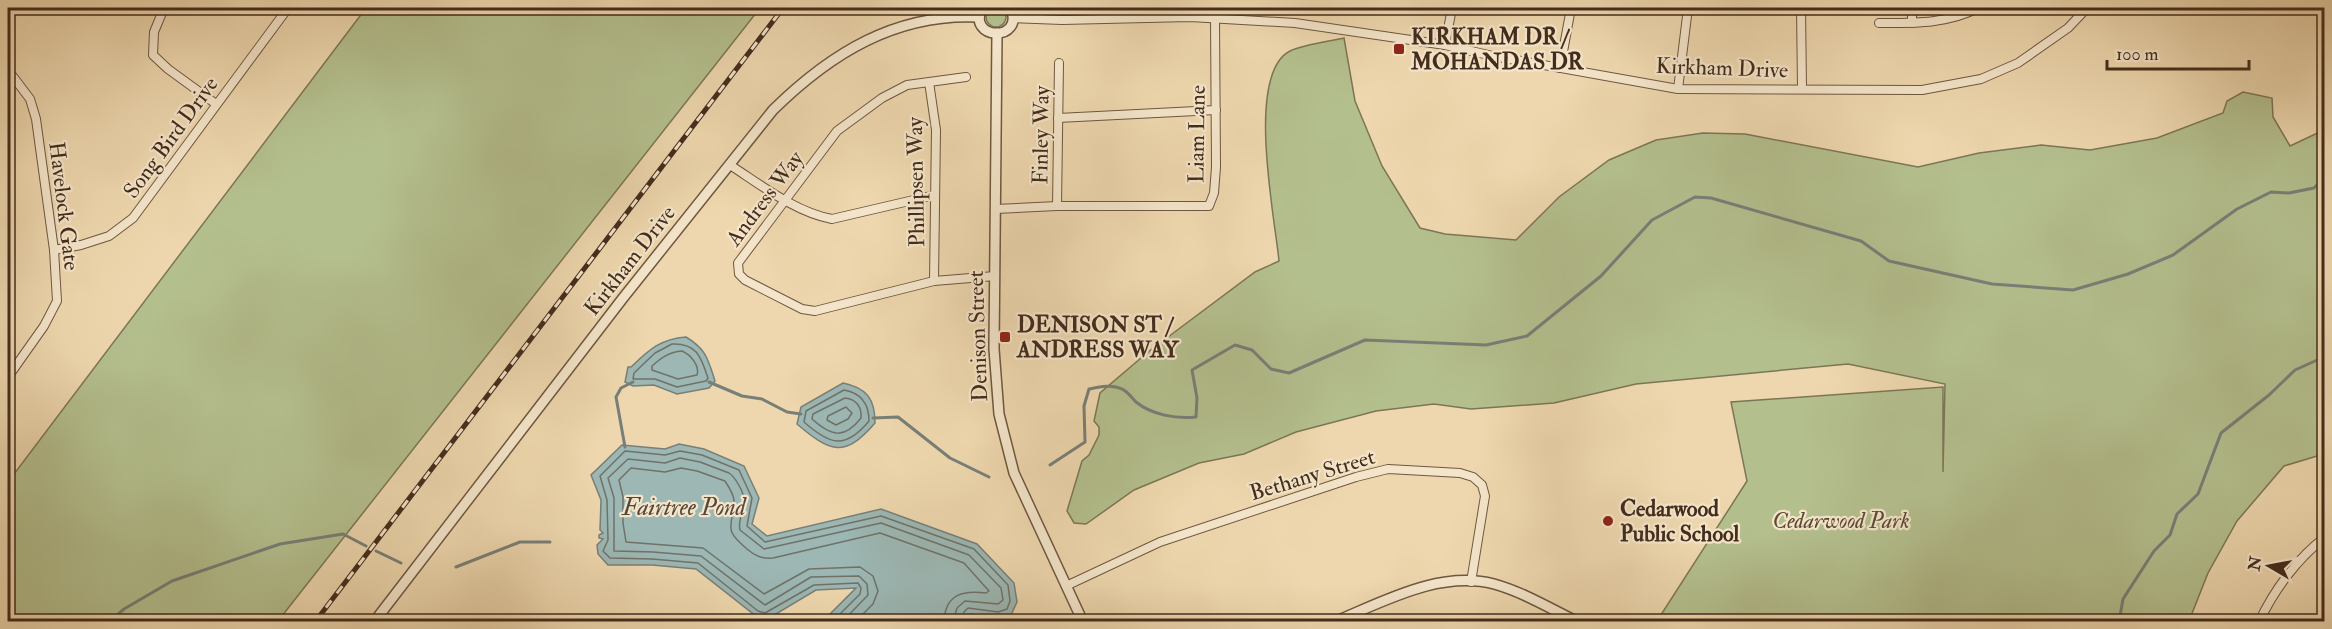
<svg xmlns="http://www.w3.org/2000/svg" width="2332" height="629" font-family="'IM FELL Double Pica',serif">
<rect width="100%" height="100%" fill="#eed7ae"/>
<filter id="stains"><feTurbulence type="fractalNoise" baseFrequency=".00333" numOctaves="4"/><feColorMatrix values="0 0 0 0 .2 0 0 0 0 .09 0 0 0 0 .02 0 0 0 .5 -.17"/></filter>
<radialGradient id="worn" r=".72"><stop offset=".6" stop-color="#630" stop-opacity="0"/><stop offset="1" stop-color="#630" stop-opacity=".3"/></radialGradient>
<g fill="#b4bf8e" stroke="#7c7656" stroke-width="1.5">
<circle cx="996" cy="17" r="10"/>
<polygon points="366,8 760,8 278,621 8,621 8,482"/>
<path d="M1344 38 1355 101 1382 166 1420 228 1445 234 1516 240 1559 197 1609 160 1656 140 1703 133 1745 134 1918 167 1979 153 2041 145 2090 150 2157 138 2223 113 2227 101 2243 92 2272 98 2273 117 2290 146 2324 130V454L2284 466 2237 521 2208 573 2189 621H1657L1747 481 1731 402 1943 387V472L1945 384 1848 364 1636 384 1554 403 1471 409 1434 404 1376 411 1296 432 1244 454 1199 463 1134 490 1086 524 1074 523 1067 511 1082 461 1089 455 1099 435V427L1094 421 1100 393 1148 352 1255 272 1279 261C1275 218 1245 74 1290 51 1301 45 1330 41 1344 38Z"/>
</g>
<g fill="#9cb7b4" stroke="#787f78" stroke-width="1.5">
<path d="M686 337C706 349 708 359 715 381L709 388 677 394 654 385 633 386 625 382 628 367H631C649 350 660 339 686 337Z"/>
<path d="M843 383C867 388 875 399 875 423 844 459 830 452 797 424L801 407Z"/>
<polygon points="679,444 704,449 744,466 759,498 752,524 767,536 881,509 977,544 1014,583 1017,602 1011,615 999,618 970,614 965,622 823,621 856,588 816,590 766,620 756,616 696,569 652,565 608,565 598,554 597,545 603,539 599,538 599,535 603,533 600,530 601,500 591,475 622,445 665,449"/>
</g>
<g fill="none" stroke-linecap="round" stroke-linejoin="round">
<g stroke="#707268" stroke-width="1.5">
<path d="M672 344C697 343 701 357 708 378L706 381 677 387 655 379H633L634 373 655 353Z"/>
<path d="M682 351C691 355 700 366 697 375L678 379 652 370V366C661 358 669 352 682 351Z"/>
<path d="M844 390C861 393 869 404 869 421 845 450 830 445 804 422L806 411Z"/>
<path d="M845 398C856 399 862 407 861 418 844 440 831 436 812 419L813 414Z"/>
<polygon points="846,407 852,413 848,419 836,425 827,420 828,416"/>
<polyline points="832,622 860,594 861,588 858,583 814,585 765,613 758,611 698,563 652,559 610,558 603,551 608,540 607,500 600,476 625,451 665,455 680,451 702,455 739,470 752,498 747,526 765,542 881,516 974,549 1008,585 1010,601 1007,609 998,612 968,608 964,612 961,622"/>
<path d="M842 622 868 595 867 584 859 576 811 577 765 605 701 556 653 552 614 551V498L608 478 628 459 665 463 680 458 700 462 729 473C735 477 744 492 744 500 745 511 737 519 740 530L764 549 881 523 969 555 1001 588 1003 600 998 604 965 601 957 608 953 622"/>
<path d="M855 622 873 604 878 591 873 576 860 567 809 569 764 594 703 548 626 542 623 523V497L619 480 631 468 665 472 681 468 697 471 725 481C729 487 735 496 734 503 732 528 723 529 747 549 755 556 762 559 773 558L880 533 964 563 989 591 986 593C963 590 945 594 944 622"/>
</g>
<g stroke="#787f78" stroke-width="3">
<polyline points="709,382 742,396 762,399 787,412 801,414"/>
<polyline points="873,418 898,417 950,458 989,477"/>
<polyline points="625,447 616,397 621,388 633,382"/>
<path d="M1050 465 1085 442 1084 406 1089 389C1099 387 1112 384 1122 389 1127 391 1132 398 1136 402 1152 415 1176 419 1196 417L1197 398 1192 370 1235 345 1252 350 1271 369 1289 373 1365 340 1486 345 1527 336 1601 276 1652 220 1695 197 1711 198 1861 241 1889 261 1992 284 2073 290 2128 274 2173 255 2237 209 2271 192 2289 193 2314 188 2324 178"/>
<polyline points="376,551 401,563"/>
<polyline points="456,567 520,542 550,542"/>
<polyline points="109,622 124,609 172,581 280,544 343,534 366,546"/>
<polyline points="2119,622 2123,599 2154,551 2170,535 2177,514 2198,494 2221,433 2269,395 2295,370 2324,357"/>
</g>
<g stroke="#6e5741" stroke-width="10">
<g id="minor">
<polyline points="164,8 154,32 153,55 168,69 216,104"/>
<polyline points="1801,8 1802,88"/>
<polyline points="1912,8 1912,23"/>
<polyline points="8,17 14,8"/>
<polyline points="1013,18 1062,20 1190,17 1295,23 1445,45 1493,56 1678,89 1922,90 1981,79 2018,63 2068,28 2087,8"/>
<path d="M1879 23C1914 23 1947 24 1978 8"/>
<polyline points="1445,45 1452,8"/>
<polyline points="1560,68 1571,8"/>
<polyline points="8,70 30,99 36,119 54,250 57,301 44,326 8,377"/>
<polyline points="966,77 907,85 882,98 837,131 738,263 739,274 745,280 802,309 815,311 934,281 995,276"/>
<polyline points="929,82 936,130 934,281"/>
<polyline points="1678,89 1688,8"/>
<polyline points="1058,118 1216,110"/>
<path d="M730 165C761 185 795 212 832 219L935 195"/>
<polyline points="1057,206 1059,63"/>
<polyline points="995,209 1057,206 1209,206 1214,193 1216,167 1215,18"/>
<polyline points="54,250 81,245 109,236 133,218 288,8"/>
<polyline points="1066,586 1160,542 1356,477 1388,469 1460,473 1473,477 1482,485 1485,496 1471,582"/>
<path d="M2259 622C2274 590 2297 559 2324 538"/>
</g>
</g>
<g stroke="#6e5741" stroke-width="12">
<g id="tertiary">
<path d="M982 8C966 40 1025 43 1011 8"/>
<polyline points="997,33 994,349 999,414 1014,473 1083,622"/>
<path d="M374 622 623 298 773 110C831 53 896 13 979 17"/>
<path d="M1334 622C1383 602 1439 570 1494 584 1523 592 1551 609 1578 622"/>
</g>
</g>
<use href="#minor" stroke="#f4e5ca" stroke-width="8"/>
<use href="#tertiary" stroke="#f4e5ca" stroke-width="9"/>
<g stroke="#432c1d" stroke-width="5">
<polyline id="rail" points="315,622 783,8"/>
</g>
<use href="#rail" stroke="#f4e5ca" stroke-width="3" stroke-dasharray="9" stroke-linecap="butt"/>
</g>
<g fill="#8f2418" stroke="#f4e5ca" stroke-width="2">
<rect x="1393" y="43" width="12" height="12" rx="3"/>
<rect x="999" y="331" width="12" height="12" rx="3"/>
<circle cx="1608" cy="521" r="6"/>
</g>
<g text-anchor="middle" stroke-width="4.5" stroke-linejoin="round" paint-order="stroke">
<g font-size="22" font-weight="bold" fill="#432c1d" stroke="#f4e5ca" text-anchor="start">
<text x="1411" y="44">KIRKHAM DR /<tspan x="1411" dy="25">MOHANDAS DR</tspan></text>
<text x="1017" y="332">DENISON ST /<tspan x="1017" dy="25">ANDRESS WAY</tspan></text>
<text x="1620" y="516">Cedarwood<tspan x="1620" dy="25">Public School</tspan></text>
</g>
<g font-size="22" fill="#432c1d" stroke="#f4e5ca">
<text transform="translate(1722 67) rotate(2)" y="8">Kirkham Drive</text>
<text transform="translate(1196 134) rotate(-89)" y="8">Liam Lane</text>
<text transform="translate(1040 135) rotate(-89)" y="8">Finley Way</text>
<text transform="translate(170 137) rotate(-54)" y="8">Song Bird Drive</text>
<text transform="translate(915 182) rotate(-91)" y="8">Phillipsen Way</text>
<text transform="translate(764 198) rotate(-53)" y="8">Andress Way</text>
<text transform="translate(65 206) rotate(83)" y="8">Havelock Gate</text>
<text transform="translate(629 260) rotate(-52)" y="8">Kirkham Drive</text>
<text transform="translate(977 336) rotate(-92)" y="8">Denison Street</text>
<text transform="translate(1312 474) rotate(-17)" y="8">Bethany Street</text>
</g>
<g font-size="22" font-style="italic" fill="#5a4934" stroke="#f4e5ca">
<text x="1841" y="528">Cedarwood Park</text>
</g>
<g font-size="24" font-style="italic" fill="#55483b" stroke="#f4e5ca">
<text x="684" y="515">Fairtree Pond</text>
</g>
</g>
<rect width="2332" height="629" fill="none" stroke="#eed7ae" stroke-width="30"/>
<rect x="9" y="9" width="2314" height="611" fill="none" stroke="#432c1d" stroke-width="3"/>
<rect x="15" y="15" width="2302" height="599" fill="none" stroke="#432c1d" stroke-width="1.5"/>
<g transform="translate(2269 566) rotate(280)" stroke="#f4e5ca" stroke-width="4.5" paint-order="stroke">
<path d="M0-4.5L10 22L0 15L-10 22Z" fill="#432c1d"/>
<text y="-9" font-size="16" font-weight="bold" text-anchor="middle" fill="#432c1d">N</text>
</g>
<path d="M2107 60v9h142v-9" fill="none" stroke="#432c1d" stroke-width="3"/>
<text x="2116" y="60" font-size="18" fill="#432c1d" stroke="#f4e5ca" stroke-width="4.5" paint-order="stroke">100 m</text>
<rect width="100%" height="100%" filter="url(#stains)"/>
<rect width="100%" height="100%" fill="url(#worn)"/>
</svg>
